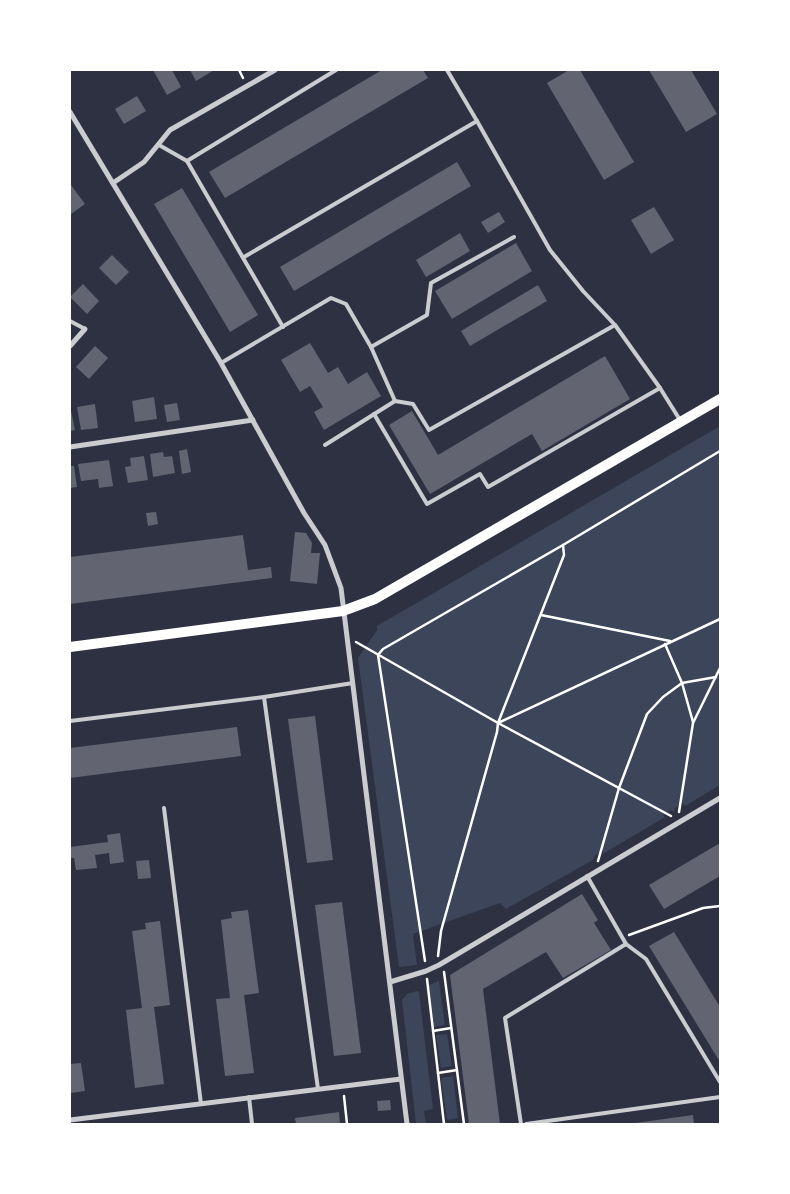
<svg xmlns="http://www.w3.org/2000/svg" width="790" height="1194" font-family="Commissioner,sans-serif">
<rect width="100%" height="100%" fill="#2d3142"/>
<g fill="#3c4559">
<polygon points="720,426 720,785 685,806 683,803 675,808 674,812 671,810 663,815 665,817 603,854 603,851 594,856 593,860 506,909 500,903 413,934 417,965 399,967 358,658 377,630 377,626"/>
<polygon points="439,981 445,1025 434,1027 429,985"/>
<polygon points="417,991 419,992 433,1109 424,1111 426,1124 416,1124 402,1000 407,994"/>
<polygon points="447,1034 452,1066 441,1068 436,1035"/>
<polygon points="453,1076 458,1118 447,1120 441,1078"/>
</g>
<g fill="#626471">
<polygon points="153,70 172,70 181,87 167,95"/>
<polygon points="190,70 214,70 196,81"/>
<polygon points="382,70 423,70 428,78 225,198 209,172"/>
<polygon points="569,70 580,70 634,162 604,180 547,83"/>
<polygon points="649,70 691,70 717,114 686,132"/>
<polygon points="137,96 146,111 124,124 115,109"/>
<polygon points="457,162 471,186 294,291 280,267"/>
<polygon points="71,185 85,204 71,214 70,186"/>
<polygon points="182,188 258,315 230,332 154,204"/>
<polygon points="654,207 674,240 651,254 631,220"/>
<polygon points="499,212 505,222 488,233 481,222"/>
<polygon points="460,233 470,251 426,277 416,260"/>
<polygon points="516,243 532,271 452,319 435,291"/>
<polygon points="112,255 129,272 116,285 99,268"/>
<polygon points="83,284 99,301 87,314 70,297"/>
<polygon points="538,285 547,301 470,346 461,331"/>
<polygon points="310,343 328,373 338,367 348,384 367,372 381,396 324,430 314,412 323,407 310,386 300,392 281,360"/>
<polygon points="95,346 108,358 89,379 76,367"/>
<polygon points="605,356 630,399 542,451 532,434 430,494 389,425 412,411 438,455"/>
<polygon points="154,397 157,419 135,422 132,401"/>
<polygon points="177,403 180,420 167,422 164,405"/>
<polygon points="95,404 98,428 81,430 77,407"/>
<polygon points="70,406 75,430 70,431"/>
<polygon points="187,449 191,472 182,474 179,451"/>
<polygon points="163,452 164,457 172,456 175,473 153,477 150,454"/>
<polygon points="144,456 148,480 128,483 125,467 131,466 130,458"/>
<polygon points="109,460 113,486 99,488 98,479 81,481 78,464"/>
<polygon points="70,466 74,466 77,487 70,488"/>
<polygon points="156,512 158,524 148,526 146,513"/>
<polygon points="295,532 306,533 312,543 311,553 320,553 317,584 290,581"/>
<polygon points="243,535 248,570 271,567 272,578 70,604 70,557"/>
<polygon points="315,716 333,860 307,863 288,719"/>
<polygon points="237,727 241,756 70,778 70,748"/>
<polygon points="120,833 124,862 110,864 109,853 95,855 97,868 76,870 74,858 70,858 70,847 108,842 107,835"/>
<polygon points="720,843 720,876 664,909 649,885"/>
<polygon points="149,860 151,878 138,879 136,861"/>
<polygon points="582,894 598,920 594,923 611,950 563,978 546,952 483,989 500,1124 469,1124 450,975"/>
<polygon points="342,902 361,1053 334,1056 315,905"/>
<polygon points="248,910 259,993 244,995 254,1073 225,1076 216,999 230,998 221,920 232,918 231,912"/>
<polygon points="160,921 170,1005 154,1007 164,1084 135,1088 126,1010 142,1008 132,931 146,929 145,923"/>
<polygon points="674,932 720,1007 720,1062 649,946"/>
<polygon points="81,1063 85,1091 71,1093 70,1064"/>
<polygon points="390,1100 391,1110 378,1111 377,1101"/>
<polygon points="339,1112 340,1124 296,1124 295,1118"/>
<polygon points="693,1115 694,1124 635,1124 635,1123"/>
</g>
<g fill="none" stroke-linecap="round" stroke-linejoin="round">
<g stroke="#fff" stroke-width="2.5">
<polyline points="239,70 243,78"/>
<polyline points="541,615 670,641"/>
<polyline points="356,642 498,723 671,816"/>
<polyline points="665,644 682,683 693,722"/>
<polyline points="498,723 720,619"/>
<polyline points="679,812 693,723 720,668"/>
<polyline points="598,861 619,788 647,714 663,697 682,683 716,677"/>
<polyline points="629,935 703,908 720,906"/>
<polyline points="438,956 441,931 497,732 498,723 564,555 563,545"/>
<polyline points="425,961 378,655 383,649 563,545 720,451"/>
<polyline points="444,972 464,1124"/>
<polyline points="427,979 444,1124"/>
<polyline points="433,1031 451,1028"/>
<polyline points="438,1073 457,1070"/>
<polyline points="344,1096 347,1124"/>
</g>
<g stroke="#caccd0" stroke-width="4">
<polyline points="477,121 550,250 583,291 615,325 660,388 680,420"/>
<polyline points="159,145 187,161 283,327"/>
<polyline points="187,161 336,70"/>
<polyline points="244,257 477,121 447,70"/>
<polyline points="70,321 85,329"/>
<polyline points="371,347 427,315 431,283 514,237"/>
<polyline points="221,363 331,298 346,304 371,347 395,401"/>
<polyline points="374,414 427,504 480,474 488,487 660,388"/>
<polyline points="325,445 395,401 413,404 429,430 615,325"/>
<polyline points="264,697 318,1089"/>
<polyline points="70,721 264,697 353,683"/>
<polyline points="164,808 201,1104"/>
<polyline points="587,876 626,944 646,959 720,1082"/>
<polyline points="249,1097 252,1124"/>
<polyline points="521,1124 505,1018 626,944"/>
<polyline points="526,1124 720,1097"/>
</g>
<g stroke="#caccd0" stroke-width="5">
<polyline points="70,112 221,363 304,513 325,545 341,588 407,1124"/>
<polyline points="113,183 144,162 170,130 275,70"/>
<polyline points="70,346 85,329"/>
<polyline points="70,447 253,420"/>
<polyline points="390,982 426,971 439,965 720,798"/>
<polyline points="70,1120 401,1079"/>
</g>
<polyline stroke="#fff" stroke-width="10" points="70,647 343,611 375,599 720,399"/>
</g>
<rect width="790" height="1194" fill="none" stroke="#ffffff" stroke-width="142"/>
</svg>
